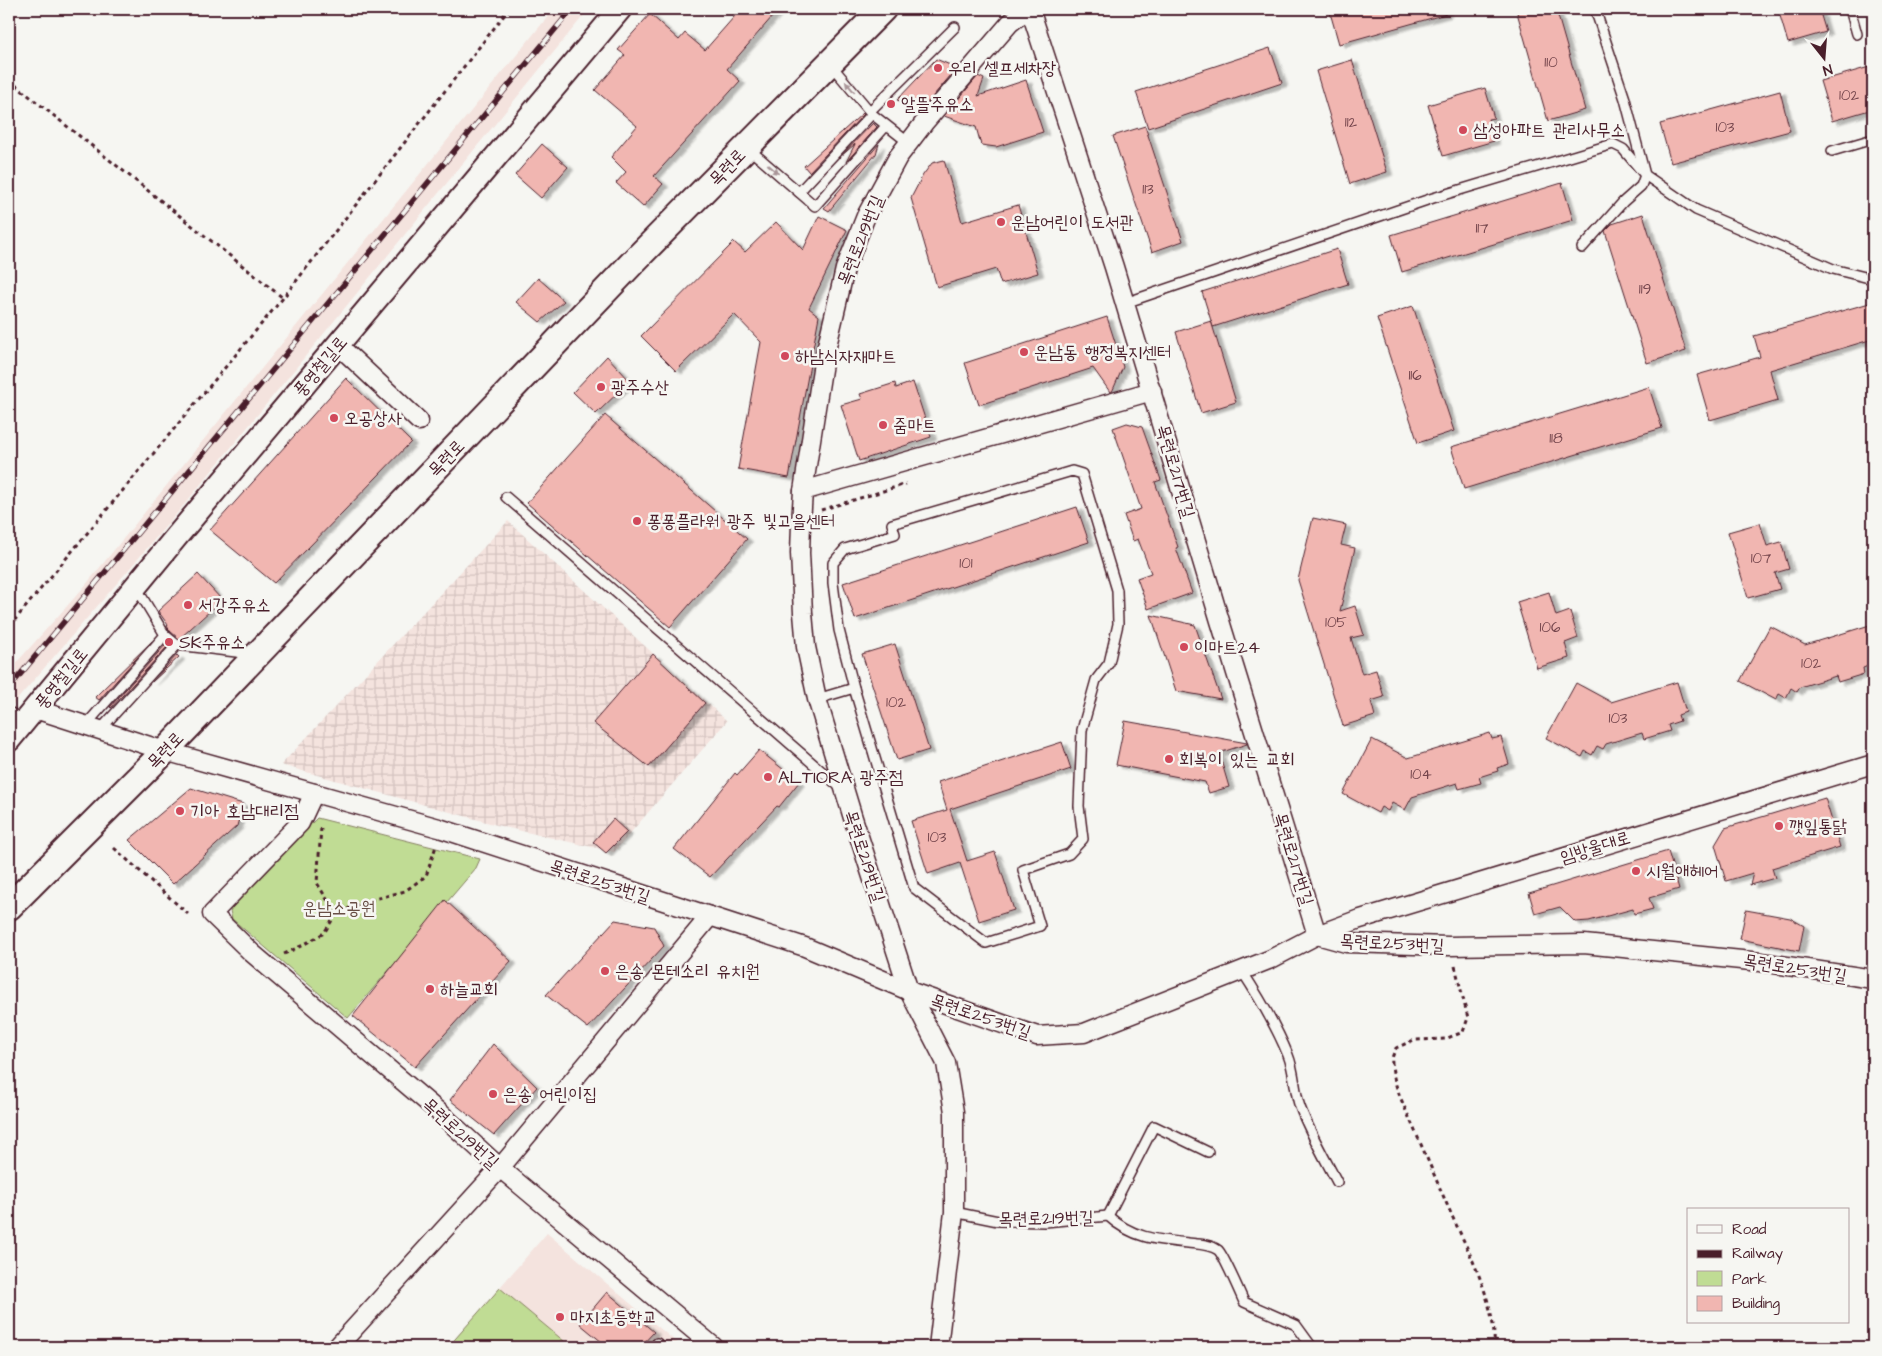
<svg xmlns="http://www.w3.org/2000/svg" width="1882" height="1356" font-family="'Architects Daughter','Poor Story',sans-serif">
<defs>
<pattern id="industrial-grid" width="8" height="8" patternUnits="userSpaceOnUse" patternTransform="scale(1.25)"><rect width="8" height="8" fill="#f4e3de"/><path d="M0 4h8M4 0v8" fill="none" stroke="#d3c2bf"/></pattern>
<filter id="shadow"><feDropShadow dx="5.5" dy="3" stdDeviation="1" flood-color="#0004"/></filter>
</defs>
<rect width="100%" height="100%" fill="#f6f6f2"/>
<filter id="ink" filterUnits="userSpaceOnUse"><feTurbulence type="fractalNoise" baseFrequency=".02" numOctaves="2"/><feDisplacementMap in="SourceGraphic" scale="10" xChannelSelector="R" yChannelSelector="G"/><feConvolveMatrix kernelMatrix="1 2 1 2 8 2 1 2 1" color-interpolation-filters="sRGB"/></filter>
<g filter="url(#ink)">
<g fill="#f4e3de">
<polygon points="554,9 589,9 179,511 9,709 9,671 84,587"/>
<polygon points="547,1233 682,1347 448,1347"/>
</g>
<polygon fill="url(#industrial-grid)" points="508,521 727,721 614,852 504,827 281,765"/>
<g fill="#c0dc94" stroke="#857e60">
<polygon points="317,818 480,859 476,868 348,1018 232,919 230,911 236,900"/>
<polygon points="500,1288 571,1347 448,1347"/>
</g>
<g fill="#f1b6b1" stroke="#4a1f2b" filter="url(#shadow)">
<polygon points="741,9 779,9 727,69 740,81 654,176 663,184 643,207 616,183 626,172 611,157 637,126 595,90 625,55 618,50 650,14 679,40 685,33 705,50"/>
<polygon points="1329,9 1445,9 1446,14 1339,44"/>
<polygon points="1516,9 1556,9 1585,110 1548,121"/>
<polygon points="1778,9 1819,9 1826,32 1788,43"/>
<polygon points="1270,48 1282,83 1148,128 1136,92"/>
<polygon points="936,59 957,68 922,109 897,100"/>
<polygon points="1352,60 1387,172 1350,184 1316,71"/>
<polygon points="1873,66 1873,109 1832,121 1820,81"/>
<polygon points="978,76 984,79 978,96 1026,80 1043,132 996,147 981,145 976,127 944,116"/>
<polygon points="1485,88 1494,118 1488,119 1494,141 1443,156 1428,105"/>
<polygon points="1780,91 1790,131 1671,163 1660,124"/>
<polygon points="863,113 864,114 809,172 804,166"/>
<polygon points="873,123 877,127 846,162 855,144 839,158"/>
<polygon points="1145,126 1183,241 1152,252 1113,136"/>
<polygon points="542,144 568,167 541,198 515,175"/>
<polygon points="879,144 876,154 829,211 824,208"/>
<polygon points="944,160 962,222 1018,205 1038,273 1001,284 996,269 937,287 911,198 923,175 932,163"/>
<polygon points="1562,183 1573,220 1402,272 1391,235"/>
<polygon points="1643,214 1686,351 1647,363 1605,231 1612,224"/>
<polygon points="819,216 847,230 809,308 819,316 789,478 738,469 761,342 734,314 676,371 641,336 734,242 745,252 776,222 803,250"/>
<polygon points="1337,249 1348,284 1213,327 1202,292"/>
<polygon points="538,278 564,301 540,322 516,302"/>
<polygon points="1873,302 1873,339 1770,370 1778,400 1710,420 1697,375 1760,357 1754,336"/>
<polygon points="1413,306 1454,431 1418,443 1377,318"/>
<polygon points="1107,317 1123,367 1112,392 1110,392 1093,368 979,405 965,363"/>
<polygon points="1211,321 1236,402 1201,413 1176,332"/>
<polygon points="607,356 630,381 596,414 573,392"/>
<polygon points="346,378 411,442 274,583 210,530"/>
<polygon points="913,382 931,437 859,461 841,405 862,399 860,394 895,383 896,388"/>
<polygon points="1649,387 1662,428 1464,489 1451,447"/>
<polygon points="605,415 747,539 670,627 527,503"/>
<polygon points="1127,423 1142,427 1161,480 1155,482 1178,547 1176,548 1192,593 1148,609 1137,578 1151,573 1138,539 1133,541 1124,515 1141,509 1113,428"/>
<polygon points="1077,507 1089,542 855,619 843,583"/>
<polygon points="1313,518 1346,525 1341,545 1355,548 1340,611 1355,606 1364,635 1351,638 1362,674 1376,670 1384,697 1371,701 1375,716 1343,726 1298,580"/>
<polygon points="1760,523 1767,546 1781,542 1789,569 1775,573 1780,589 1748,598 1728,532"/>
<polygon points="198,574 222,600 179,639 170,631 167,626 168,625 158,611"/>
<polygon points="1549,592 1556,616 1570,611 1578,638 1565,643 1569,658 1537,668 1517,602"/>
<polygon points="1151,615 1195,625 1221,699 1176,691"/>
<polygon points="1873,624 1873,664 1863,668 1864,674 1838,682 1836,676 1800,687 1797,692 1791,688 1786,698 1779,694 1776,700 1740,681 1770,626 1805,645"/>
<polygon points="152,641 99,700 95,697"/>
<polygon points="166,644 168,646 111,708 110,707"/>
<polygon points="895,644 929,750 897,760 862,654"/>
<polygon points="653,654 705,703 649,767 593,723"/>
<polygon points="177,655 179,657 152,682"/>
<polygon points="1677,682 1686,712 1678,715 1680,721 1668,725 1670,731 1644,739 1642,733 1606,744 1603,749 1597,746 1592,755 1585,751 1582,757 1546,738 1576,683 1611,702"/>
<polygon points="1125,721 1247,743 1247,744 1219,753 1229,787 1209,793 1205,782 1116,765"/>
<polygon points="1490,733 1492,739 1501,737 1509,764 1497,768 1498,771 1479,777 1481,783 1459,789 1457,783 1412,797 1405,810 1392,803 1388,811 1381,807 1378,813 1343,794 1372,739 1408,758"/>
<polygon points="1062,742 1071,769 950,809 967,861 995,852 1014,910 979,921 960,863 928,874 911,821 947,810 938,782"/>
<polygon points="759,750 799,782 779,807 777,806 710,877 674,849 735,773 737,775"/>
<polygon points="191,788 243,804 237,826 173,884 129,840"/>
<polygon points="1825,798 1840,847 1772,868 1775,878 1750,885 1753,873 1726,881 1715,845 1725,828"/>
<polygon points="613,819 627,832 606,853 593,842"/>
<polygon points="1668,851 1679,889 1649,898 1653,909 1634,914 1633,909 1589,921 1575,922 1560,907 1535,914 1529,893"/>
<polygon points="445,900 511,961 415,1067 353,1016"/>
<polygon points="1746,910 1790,918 1804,926 1799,951 1740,939"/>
<polygon points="615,920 654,927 664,946 588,1028 546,995"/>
<polygon points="493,1044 537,1087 494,1135 450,1100"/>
<polygon points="607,1292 654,1332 640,1347 608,1347 580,1324"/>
</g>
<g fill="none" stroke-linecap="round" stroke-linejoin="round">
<g stroke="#4a1f2b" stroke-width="12">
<g id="service">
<polyline points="1595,9 1625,99 1645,175 1696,210 1833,269 1873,279"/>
<polyline points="1850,9 1857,34"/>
<polyline points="831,65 872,114 909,143"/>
<polyline points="870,111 955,27"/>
<polyline points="749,149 815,206 886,126"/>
<polyline points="1832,151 1873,139"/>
<polyline points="799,192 872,114"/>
<polyline points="1125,303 1433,198 1613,144 1623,149 1645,175 1641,186 1623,202 1582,248"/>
<polygon points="1072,471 1082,474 1117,590 1118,624 1109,663 1096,680 1082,730 1079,806 1083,839 1069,854 1023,870 1040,926 986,943 914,888 854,688 839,630 833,583 833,563 845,549 895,534 892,524"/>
<polyline points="506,497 841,788"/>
<polyline points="165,635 177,645 253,654"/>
<polyline points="817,699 854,688"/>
<polyline points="85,726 165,635 136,587"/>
<polyline points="100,730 177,645"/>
<path d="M1242 971C1259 997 1276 1026 1288 1055 1295 1072 1294 1090 1300 1107 1310 1133 1324 1157 1337 1182"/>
<path d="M954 1212 998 1221 1045 1222 1108 1216C1132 1238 1157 1240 1188 1243 1198 1244 1210 1244 1218 1250 1223 1254 1240 1293 1244 1302L1296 1325 1312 1347"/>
<polyline points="1108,1216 1154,1126 1208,1152"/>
<polyline points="657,1343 662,1347"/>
</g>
</g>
<g stroke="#4a1f2b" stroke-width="21">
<g id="minor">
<polyline points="1030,9 1114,267 1220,621 1317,935"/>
<polyline points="338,345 419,421"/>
<polyline points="803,491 1152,391"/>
<polyline points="35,709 165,751 439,828 805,947 909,991 1037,1036 1084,1033 1271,959 1317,935 1357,920 1873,764"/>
<polyline points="9,717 21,725"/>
<polyline points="314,793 300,823 212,914 252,953 439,1112 500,1168 714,1347"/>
<polyline points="1317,935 1346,943 1449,946 1584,944 1761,962 1873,979"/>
<polyline points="337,1347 500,1168 710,916"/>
<polyline points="938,1347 954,1212 954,1112 946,1063 909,991 853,818 817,699 806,647 803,613 800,553 801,524 803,491 823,363 845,269 866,216 898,157 924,123 1010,23 1028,9"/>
</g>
</g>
<g stroke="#4a1f2b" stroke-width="26">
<polyline id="tertiary" points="9,740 177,536 620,9"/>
</g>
<g stroke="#4a1f2b" stroke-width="29">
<polyline id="secondary" points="9,907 165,751 637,258 883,9"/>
</g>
<g stroke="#4a1f2b" stroke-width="3" stroke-dasharray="4 4" stroke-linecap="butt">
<polyline points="9,80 283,298"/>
<polyline points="821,510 906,484"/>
<polyline points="9,627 283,298 509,9"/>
<polyline points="321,828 317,883 336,914"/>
<polyline points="114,848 188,914"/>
<polyline points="284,954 301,946 324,933 336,914 364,902 405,891 426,876 436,846"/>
<path d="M1455 966 1468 1018 1463 1032 1445 1039 1414 1040 1396 1048C1394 1053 1391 1058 1392 1063 1393 1087 1406 1109 1415 1131 1428 1160 1440 1189 1453 1218 1470 1254 1497 1307 1494 1347"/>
</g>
<use href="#service" stroke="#f6f6f2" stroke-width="9"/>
<use href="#minor" stroke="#f6f6f2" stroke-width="18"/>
<use href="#tertiary" stroke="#f6f6f2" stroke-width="22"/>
<use href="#secondary" stroke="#f6f6f2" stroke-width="25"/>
<g stroke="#4a1f2b" stroke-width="5.5">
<polyline id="rail" points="9,688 572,9"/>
</g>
<use href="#rail" stroke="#f6f6f2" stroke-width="4" stroke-dasharray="11" stroke-linecap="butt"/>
</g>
<defs><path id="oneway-solid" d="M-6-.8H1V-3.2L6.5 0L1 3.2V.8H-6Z" transform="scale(1.25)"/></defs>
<g fill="#a99598">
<use href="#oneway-solid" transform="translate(850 87) rotate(-130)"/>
<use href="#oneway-solid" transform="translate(773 169) rotate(41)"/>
</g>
</g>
<g fill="#d1495b" stroke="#f6f6f2" stroke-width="2">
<circle cx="938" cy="68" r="5"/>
<circle cx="891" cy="104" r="5"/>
<circle cx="1463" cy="130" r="5"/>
<circle cx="1001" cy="222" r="5"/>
<circle cx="1024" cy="352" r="5"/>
<circle cx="785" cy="356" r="5"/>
<circle cx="601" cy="387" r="5"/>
<circle cx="334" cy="418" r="5"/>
<circle cx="883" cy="425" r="5"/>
<circle cx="637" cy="521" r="5"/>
<circle cx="188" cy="605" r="5"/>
<circle cx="169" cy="642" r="5"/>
<circle cx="1184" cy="647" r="5"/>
<circle cx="1169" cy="759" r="5"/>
<circle cx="768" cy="777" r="5"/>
<circle cx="180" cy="811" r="5"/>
<circle cx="1779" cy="826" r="5"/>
<circle cx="1636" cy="871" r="5"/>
<circle cx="605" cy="971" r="5"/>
<circle cx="430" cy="989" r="5"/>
<circle cx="493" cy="1094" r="5"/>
<circle cx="560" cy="1317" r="5"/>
</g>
<g text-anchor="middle" stroke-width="5" stroke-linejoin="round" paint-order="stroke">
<g font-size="15" fill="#74454c">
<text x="1551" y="67">110</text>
<text x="1849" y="100">102</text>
<text x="1351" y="127">112</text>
<text x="1725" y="132">103</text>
<text x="1148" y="194">113</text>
<text x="1482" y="233">117</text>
<text x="1645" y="294">119</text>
<text x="1415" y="380">116</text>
<text x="1556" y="443">118</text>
<text x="1761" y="563">107</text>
<text x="966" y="568">101</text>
<text x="1336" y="627">105</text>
<text x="1550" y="632">106</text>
<text x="1811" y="668">102</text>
<text x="896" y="707">102</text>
<text x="1618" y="723">103</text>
<text x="1421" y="779">104</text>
<text x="937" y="842">103</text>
</g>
<g font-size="18" fill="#4a1f2b" stroke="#f6f6f2" text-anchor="start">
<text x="948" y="74">우리 셀프세차장</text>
<text x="901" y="110">알뜰주유소</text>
<text x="1473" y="136">삼성아파트 관리사무소</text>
<text x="1011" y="228">운남어린이 도서관</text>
<text x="1034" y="358">운남동 행정복지센터</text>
<text x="795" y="362">하남식자재마트</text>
<text x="611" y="393">광주수산</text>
<text x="344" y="424">오공상사</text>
<text x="893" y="431">줌마트</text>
<text x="647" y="527">퐁퐁플라워 광주 빛고을센터</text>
<text x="198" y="611">서강주유소</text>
<text x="179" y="648">SK주유소</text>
<text x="1194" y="653">이마트24</text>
<text x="1179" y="765">회복이 있는 교회</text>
<text x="778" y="783">ALTIORA 광주점</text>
<text x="190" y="817">기아 호남대리점</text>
<text x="1789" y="832">깻잎통닭</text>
<text x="1646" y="877">시월애헤어</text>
<text x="615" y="977">은송 몬테소리 유치원</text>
<text x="440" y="995">하늘교회</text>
<text x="503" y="1100">은송 어린이집</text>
<text x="570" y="1323">마지초등학교</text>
</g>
<g font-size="18" fill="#4a1f2b" stroke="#f6f6f2">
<text transform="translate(727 167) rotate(-46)" y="6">목련로</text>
<text transform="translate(860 240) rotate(-68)" y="6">목련로219번길</text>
<text transform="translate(320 366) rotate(-50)" y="6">풍영철길로</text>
<text transform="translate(446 458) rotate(-46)" y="6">목련로</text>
<text transform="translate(1176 471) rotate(74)" y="6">목련로217번길</text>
<text transform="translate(61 678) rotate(-51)" y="6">풍영철길로</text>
<text transform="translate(165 750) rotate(-46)" y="6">목련로</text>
<text transform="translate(1595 847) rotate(-17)" y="6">임방울대로</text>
<text transform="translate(865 856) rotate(72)" y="6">목련로219번길</text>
<text transform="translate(1294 859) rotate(73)" y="6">목련로217번길</text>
<text transform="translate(600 881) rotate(18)" y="6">목련로253번길</text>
<text transform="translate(1392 943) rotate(3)" y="6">목련로253번길</text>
<text transform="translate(1795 968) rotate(9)" y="6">목련로253번길</text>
<text transform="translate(981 1016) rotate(19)" y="6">목련로253번길</text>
<text transform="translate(461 1133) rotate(42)" y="6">목련로219번길</text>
<text transform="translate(1046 1218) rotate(-1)" y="6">목련로219번길</text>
</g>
<g font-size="18" fill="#684e45" stroke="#f6f6f2">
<text x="339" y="914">운남소공원</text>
</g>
</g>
<rect width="1882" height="1356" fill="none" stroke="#f6f6f2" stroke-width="30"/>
<rect x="15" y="15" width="1852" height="1326" fill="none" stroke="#4a1f2b" stroke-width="2" filter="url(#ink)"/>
<rect x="1687" y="1208" width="162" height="115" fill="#f6f6f2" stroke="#b1a0a2"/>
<rect x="1697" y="1225" width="25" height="8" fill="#f6f6f2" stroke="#b1a0a2"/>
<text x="1732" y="1234" font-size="15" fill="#4a1f2b">Road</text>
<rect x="1697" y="1250" width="25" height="8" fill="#4a1f2b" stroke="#b1a0a2"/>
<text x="1732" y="1258" font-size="15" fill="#4a1f2b">Railway</text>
<rect x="1697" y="1271" width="25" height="15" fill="#c0dc94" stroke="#b1a0a2"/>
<text x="1732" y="1284" font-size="15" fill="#4a1f2b">Park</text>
<rect x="1697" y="1296" width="25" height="15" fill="#f1b6b1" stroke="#b1a0a2"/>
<text x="1732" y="1308" font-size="15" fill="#4a1f2b">Building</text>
<g transform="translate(1824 58) rotate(163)" stroke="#f6f6f2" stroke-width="4" paint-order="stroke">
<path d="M0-4L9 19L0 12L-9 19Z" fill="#4a1f2b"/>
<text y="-8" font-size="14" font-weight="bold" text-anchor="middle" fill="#4a1f2b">N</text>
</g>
</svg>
